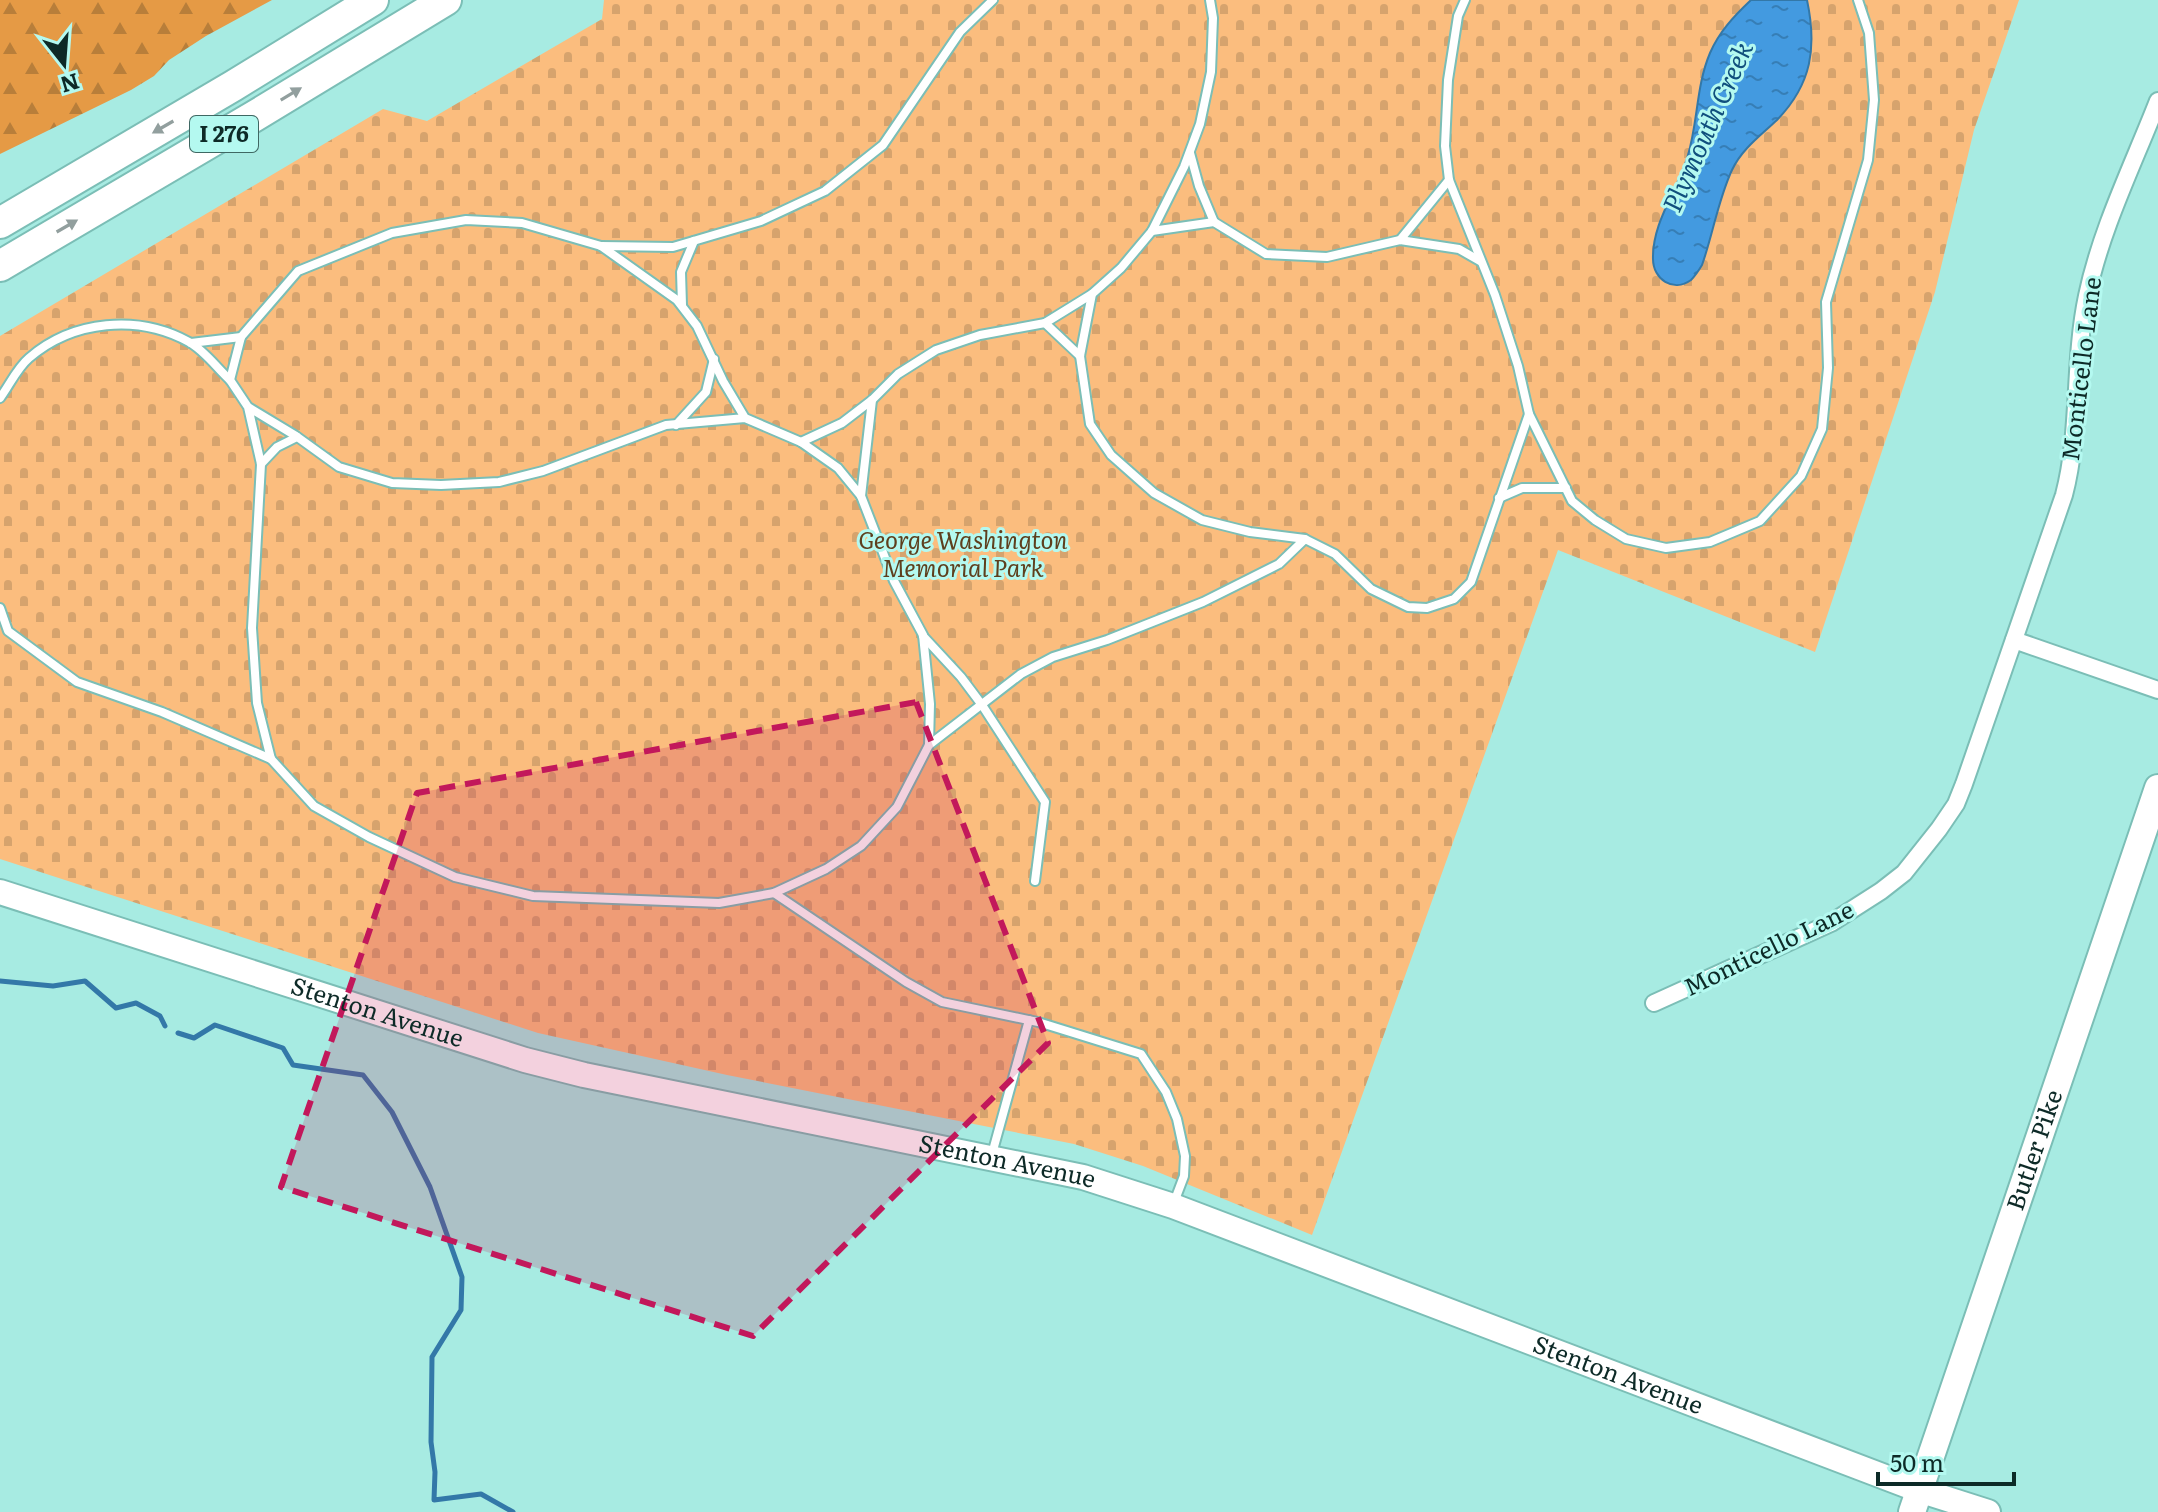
<svg xmlns="http://www.w3.org/2000/svg" width="2158" height="1512" font-family="Literata,serif">
<defs>
<pattern id="forest-firs" width="22" height="20" patternUnits="userSpaceOnUse" patternTransform="scale(2)"><rect width="22" height="20" fill="#e59a45"/><path d="M5 1l3.5 6h-7zM16 11l3.5 6h-7z" fill="#b87e3a"/></pattern>
<pattern id="cemetery-stones" width="16" height="16" patternUnits="userSpaceOnUse" patternTransform="scale(2)"><rect width="16" height="16" fill="#fbbd7e"/><path d="M2 7V4a2 2 0 0 1 4 0v3zM10 15v-3a2 2 0 0 1 4 0v3z" fill="#d6a36d"/></pattern>
<pattern id="water-ripples" width="26" height="14" patternUnits="userSpaceOnUse" patternTransform="scale(2)"><rect width="26" height="14" fill="#439ae0"/><path d="M2 4q2-2 4 0t4 0M15 11q2-2 4 0t4 0" fill="none" stroke="#367eb6"/></pattern>
</defs>
<rect width="100%" height="100%" fill="#a7ebe2"/>
<polygon fill="url(#forest-firs)" points="0,0 272,0 206,36 169,60 154,76 131,90 0,154"/>
<polygon fill="url(#cemetery-stones)" points="604,0 2019,0 1974,130 1935,292 1815,652 1558,550 1312,1235 1143,1166 1074,1144 727,1075 538,1033 0,859 0,336 383,109 427,121 602,19"/>
<path fill="url(#water-ripples)" stroke="#3378a8" stroke-width="2" d="M1751 0H1807C1817 47 1812 84 1777 120 1760 136 1742 149 1732 170 1718 200 1713 234 1702 265 1699 270 1695 276 1691 280 1673 293 1653 279 1653 259 1652 222 1678 190 1688 155 1698 122 1696 86 1710 53 1719 32 1734 16 1751 0Z"/>
<g fill="none" stroke-linecap="round" stroke-linejoin="round">
<g stroke="#3378a8" stroke-width="5">
<polyline points="0,981 53,986 85,981 116,1008 136,1003 160,1016 165,1026"/>
<polyline points="178,1033 194,1038 215,1025 283,1048 293,1065 363,1075 392,1112 430,1187 462,1277 461,1310 432,1357 431,1442 435,1472 434,1500 481,1494 513,1512"/>
</g>
<g stroke="#7bbeb6" stroke-width="12">
<g id="lane">
<polyline points="1210,0 1213,18 1211,72 1200,124 1184,167 1152,231 1121,268 1092,294 1080,356 1090,424 1111,455 1154,493 1202,520 1250,532 1305,539"/>
<polyline points="1190,153 1199,186 1214,222"/>
<polyline points="1152,231 1214,222 1266,254 1327,257 1400,240 1459,249 1480,261"/>
<polyline points="1400,240 1449,180"/>
<polyline points="601,246 673,247 761,221 825,191 883,145 960,32 993,0"/>
<polyline points="682,305 681,272 694,241"/>
<polyline points="1045,323 1080,356"/>
<polyline points="191,343 241,337"/>
<path d="M0 398C9 386 17 368 29 358 73 320 138 314 189 342 204 350 217 368 230 380"/>
<polyline points="248,407 261,464 252,628 257,703 271,759 314,806 369,837 455,877 533,896 719,903 774,893 826,869 861,846 897,807 929,745 930,704 923,635 894,581 861,496 838,468 801,442 745,418 666,425 543,471 499,482 441,485 392,483 339,467 296,436 248,407 230,380 241,337 298,271 392,233 466,220 522,223 601,246 677,300 697,326 723,381 745,418"/>
<polyline points="1529,414 1572,501 1595,520 1626,539 1666,548 1710,542 1760,521 1801,476 1822,429 1828,368 1826,302 1868,160 1874,100 1869,33 1858,0"/>
<polyline points="676,425 706,392 714,359"/>
<polyline points="801,442 842,423 872,400 898,374 936,350 980,335 1045,323 1092,294"/>
<polyline points="261,464 277,447 297,437"/>
<polyline points="861,496 872,400"/>
<polyline points="1499,498 1522,488 1566,488"/>
<polyline points="0,608 8,631 77,682 162,712 271,759"/>
<polyline points="923,636 961,677 982,705 1045,802 1035,881"/>
<polyline points="929,745 1021,674 1053,657 1107,640 1203,602 1279,564 1305,539 1335,554 1371,589 1408,607 1427,608 1454,599 1471,582 1529,414 1518,366 1495,295 1449,180 1445,146 1448,80 1458,16 1465,0"/>
<polyline points="774,893 906,982 942,1002 1038,1022 1141,1054 1166,1092 1177,1119 1185,1156 1184,1176 1173,1205"/>
<polyline points="992,1154 1029,1020"/>
</g>
</g>
<g stroke="#7bbeb6" stroke-width="20">
<g id="street">
<polyline points="2014,640 2158,690"/>
<path d="M1654 1003 1831 923 1881 891 1904 873 1939 829 1956 804 1964 784 2064 495C2081 430 2073 362 2087 296 2101 229 2133 165 2158 101"/>
</g>
</g>
<g stroke="#7bbeb6" stroke-width="28">
<g id="secondary">
<path id="s1" d="M0 892 525 1060 584 1075 1083 1177 1173 1206 1919 1490 1988 1512"/>
</g>
</g>
<g stroke="#7bbeb6" stroke-width="30">
<g id="primary">
<path id="s2" d="M1912 1512 2158 788"/>
</g>
</g>
<g stroke="#7bbeb6" stroke-width="34">
<g id="highway">
<polyline points="0,223 233,86 373,0"/>
<polyline points="0,266 253,117 446,0"/>
</g>
</g>
<use href="#lane" stroke="#fff" stroke-width="8"/>
<use href="#street" stroke="#fff" stroke-width="16"/>
<use href="#secondary" stroke="#fff" stroke-width="24"/>
<use href="#primary" stroke="#fff" stroke-width="26"/>
<use href="#highway" stroke="#fff" stroke-width="30"/>
</g>
<defs><path id="oneway-solid" d="M-6-.8H1V-3.2L6.5 0L1 3.2V.8H-6Z" transform="scale(2)"/></defs>
<g fill="#929f9e">
<use href="#oneway-solid" transform="translate(291 94) rotate(-31)"/>
<use href="#oneway-solid" transform="translate(163 127) rotate(150)"/>
<use href="#oneway-solid" transform="translate(67 226) rotate(-30)"/>
</g>
<path fill="#c2185b" fill-opacity="0.2" stroke="#c2185b" stroke-width="6" stroke-dasharray="16 10" stroke-linejoin="round" d="M916 702 1048 1043 753 1336 281 1187 417 793Z"/>
<g text-anchor="middle" stroke-width="6" stroke-linejoin="round" paint-order="stroke">
<rect fill="#b4f9f0" stroke="#3f6863" stroke-width="2" x="190" y="116" width="68" height="36" rx="6"/>
<g font-size="22" font-weight="bold" fill="#0d2a27">
<text x="224" y="142">I 276</text>
</g>
<g font-size="24" fill="#0d2a27" stroke="#b4f9f0">
<text transform="translate(2082 369) rotate(-83)" y="8">Monticello Lane</text>
<text transform="translate(1769 949) rotate(-26)" y="8">Monticello Lane</text>
<text dy="8" stroke="none"><textPath href="#s1" startOffset="396">Stenton Avenue</textPath></text>
<text dy="8" stroke="none"><textPath href="#s2" startOffset="382">Butler Pike</textPath></text>
<text dy="8" stroke="none"><textPath href="#s1" startOffset="1044">Stenton Avenue</textPath></text>
<text dy="8" stroke="none"><textPath href="#s1" startOffset="1692">Stenton Avenue</textPath></text>
</g>
<g font-size="24" font-style="italic" fill="#5e3f1d" stroke="#b4f9f0">
<text x="963" y="549">George Washington<tspan x="963" dy="28">Memorial Park</tspan></text>
</g>
<g font-size="26" font-style="italic" fill="#104f7d" stroke="#b4f9f0">
<text transform="translate(1708 127) rotate(-66)" y="9">Plymouth Creek</text>
</g>
</g>
<g transform="translate(64 64) rotate(163)" stroke="#b4f9f0" stroke-width="6" paint-order="stroke">
<path d="M0-6L14 30L0 20L-14 30Z" fill="#0d2a27"/>
<text y="-12" font-size="22" font-weight="bold" text-anchor="middle" fill="#0d2a27">N</text>
</g>
<path d="M1878 1472v12h136v-12" fill="none" stroke="#0d2a27" stroke-width="4"/>
<text x="1890" y="1472" font-size="24" fill="#0d2a27" stroke="#b4f9f0" stroke-width="6" paint-order="stroke">50 m</text>
</svg>
